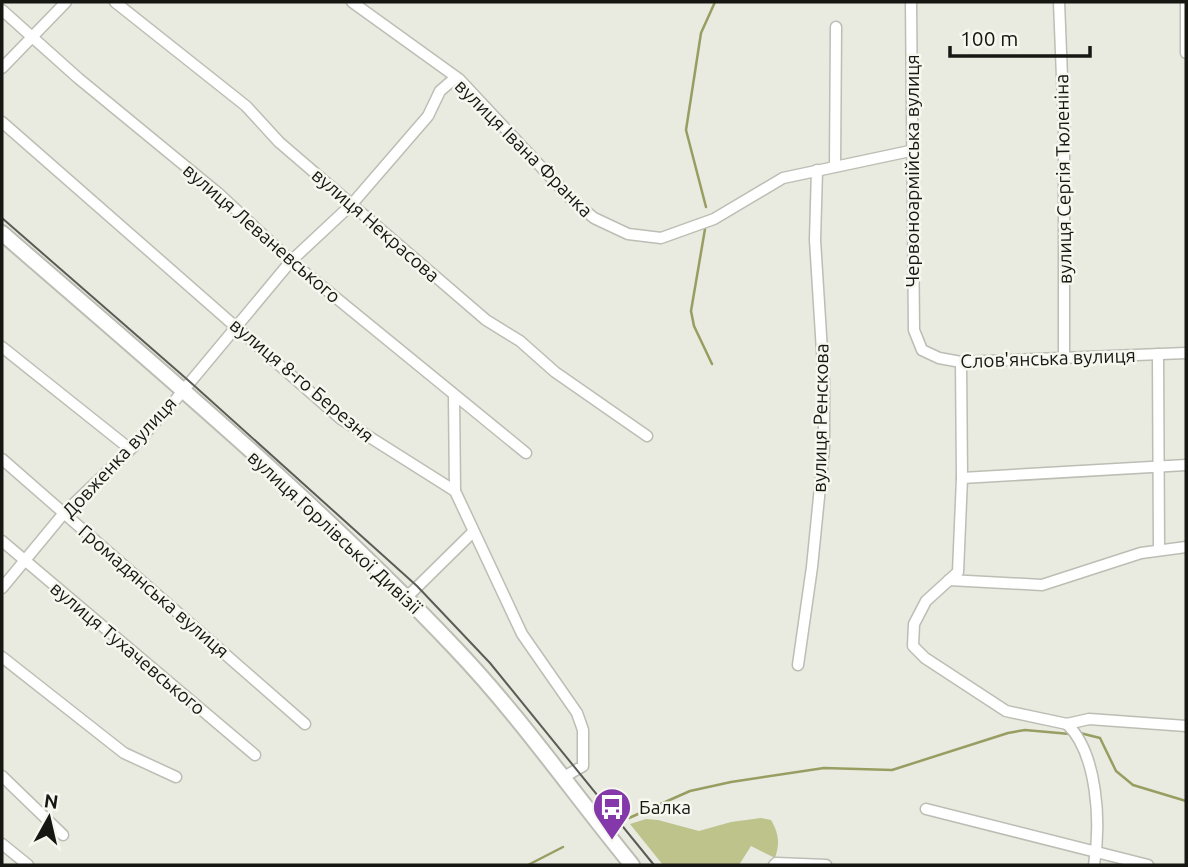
<svg xmlns="http://www.w3.org/2000/svg" width="1188" height="867" font-family="Ubuntu,sans-serif">
<rect width="100%" height="100%" fill="#e9eae0"/>
<path fill="#bdc38a" d="M761 818 771 820C779 834 780 843 775 858L751 846 739 865H663L630 824 646 819 658 820 699 831 731 822Z"/>
<g fill="none" stroke-linecap="round" stroke-linejoin="round">
<g stroke="#989e61" stroke-width="2.5">
<polyline points="706,207 686,130 701,33 715,2"/>
<polyline points="705,229 691,311 694,326 712,364"/>
<polyline points="1080,733 1100,738 1116,771 1133,785 1186,801"/>
<polyline points="629,818 690,791 731,782 824,768 892,770 1008,733 1025,730 1070,734"/>
<polyline points="528,865 563,847"/>
</g>
<g stroke="#bcbeb4" stroke-width="13">
<g id="minor">
<polyline points="115,2 246,106 279,142 486,320 520,341 555,372 647,436"/>
<polyline points="352,2 459,79 572,200 594,218 628,234 661,238 714,219 783,178 910,151"/>
<polyline points="911,2 914,330 922,350 939,358 961,362 1186,353"/>
<polyline points="1059,2 1064,128 1064,356"/>
<polyline points="1186,2 1186,53"/>
<polyline points="2,10 78,78 218,193 291,261 526,453"/>
<polyline points="2,68 66,2"/>
<polyline points="2,122 341,419 455,491 522,634 577,713 583,730 583,766 562,778"/>
<polyline points="835,166 836,27"/>
<polyline points="2,347 130,449"/>
<polyline points="1158,354 1159,550"/>
<polyline points="961,362 962,478 958,572 926,601 914,624 913,646 925,658 1006,711 1067,724 1089,719 1186,726"/>
<polyline points="454,396 455,491"/>
<polyline points="2,459 305,724"/>
<polyline points="962,478 1186,465"/>
<polyline points="2,541 255,755"/>
<polyline points="949,580 1042,585 1141,553 1186,547"/>
<polyline points="2,588 64,513 134,446 177,398 291,261 352,204 428,116 440,91 455,78"/>
<polyline points="406,598 473,532"/>
<polyline points="2,657 124,753 176,777"/>
<polyline points="798,665 812,567 824,447 824,383 815,240 817,170"/>
<path d="M1067 724C1098 754 1101 824 1094 865"/>
<polyline points="2,776 63,835"/>
<polyline points="926,809 1148,865"/>
<polyline points="2,844 28,865"/>
<polyline points="774,865 776,863 826,865"/>
</g>
</g>
<g stroke="#bcbeb4" stroke-width="18">
<path id="secondary" d="M2 233C156 367 314 499 455 648 519 715 573 793 632 865"/>
</g>
<use href="#minor" stroke="#fff" stroke-width="10"/>
<use href="#secondary" stroke="#fff" stroke-width="14"/>
<polyline stroke="#5c5c57" stroke-width="2" points="2,218 189,381 417,586 490,663 654,865"/>
</g>
<defs>
<g id="bus-pin" transform="scale(2.0125)"><path d="M0 17L-7.5 6A9.5 9.5 0 1 1 7.5 6Z" fill="#8438aa" stroke="#f6f7ee"/><path d="M-5-6H5V4H4V6H2V4H-2V6H-4V4H-5ZM-3.5-4V0h7V-4ZM-3.5 1.2v1.5H-2V1.2ZM2 1.2v1.5H3.5V1.2Z" fill="#fff"/></g>
</defs>
<g fill-rule="evenodd">
<use href="#bus-pin" x="612" y="807"/>
</g>
<g text-anchor="middle" stroke-width="5" stroke-linejoin="round" paint-order="stroke">
<g font-size="19" fill="#161613" stroke="#f6f7ee">
<text transform="translate(524 148) rotate(45)" y="7">вулиця Івана Франка</text>
<text transform="translate(912 171) rotate(-90)" y="7">Червоноармійська вулиця</text>
<text transform="translate(1063 179) rotate(-91)" y="7">вулиця Сергія Тюленіна</text>
<text transform="translate(376 225) rotate(41)" y="7">вулиця Некрасова</text>
<text transform="translate(262 233) rotate(41)" y="7">вулиця Леваневського</text>
<text transform="translate(1048 358) rotate(-2)" y="7">Слов'янська вулиця</text>
<text transform="translate(302 380) rotate(40)" y="7">вулиця 8-го Березня</text>
<text transform="translate(820 418) rotate(-89)" y="7">вулиця Ренскова</text>
<text transform="translate(119 457) rotate(-47)" y="7">Довженка вулиця</text>
<text transform="translate(335 532) rotate(43)" y="7">вулиця Горлівської Дивізії</text>
<text transform="translate(154 591) rotate(41)" y="7">Громадянська вулиця</text>
<text transform="translate(128 648) rotate(40)" y="7">вулиця Тухачевського</text>
</g>
<g font-size="19" fill="#161613" stroke="#f6f7ee" text-anchor="start">
<text x="639" y="814">Балка</text>
</g>
</g>
<rect width="1188" height="867" fill="none" stroke="#161613" stroke-width="7"/>
<g transform="translate(49 818) rotate(8)" stroke="#f6f7ee" stroke-width="5" paint-order="stroke">
<path d="M0-5L12 26L0 18L-12 26Z" fill="#161613"/>
<text y="-10" font-size="19" font-weight="bold" text-anchor="middle" fill="#161613">N</text>
</g>
<path d="M950 46v10h140v-10" fill="none" stroke="#161613" stroke-width="3.5"/>
<text x="960" y="46" font-size="21" fill="#161613" stroke="#f6f7ee" stroke-width="5" paint-order="stroke">100 m</text>
</svg>
